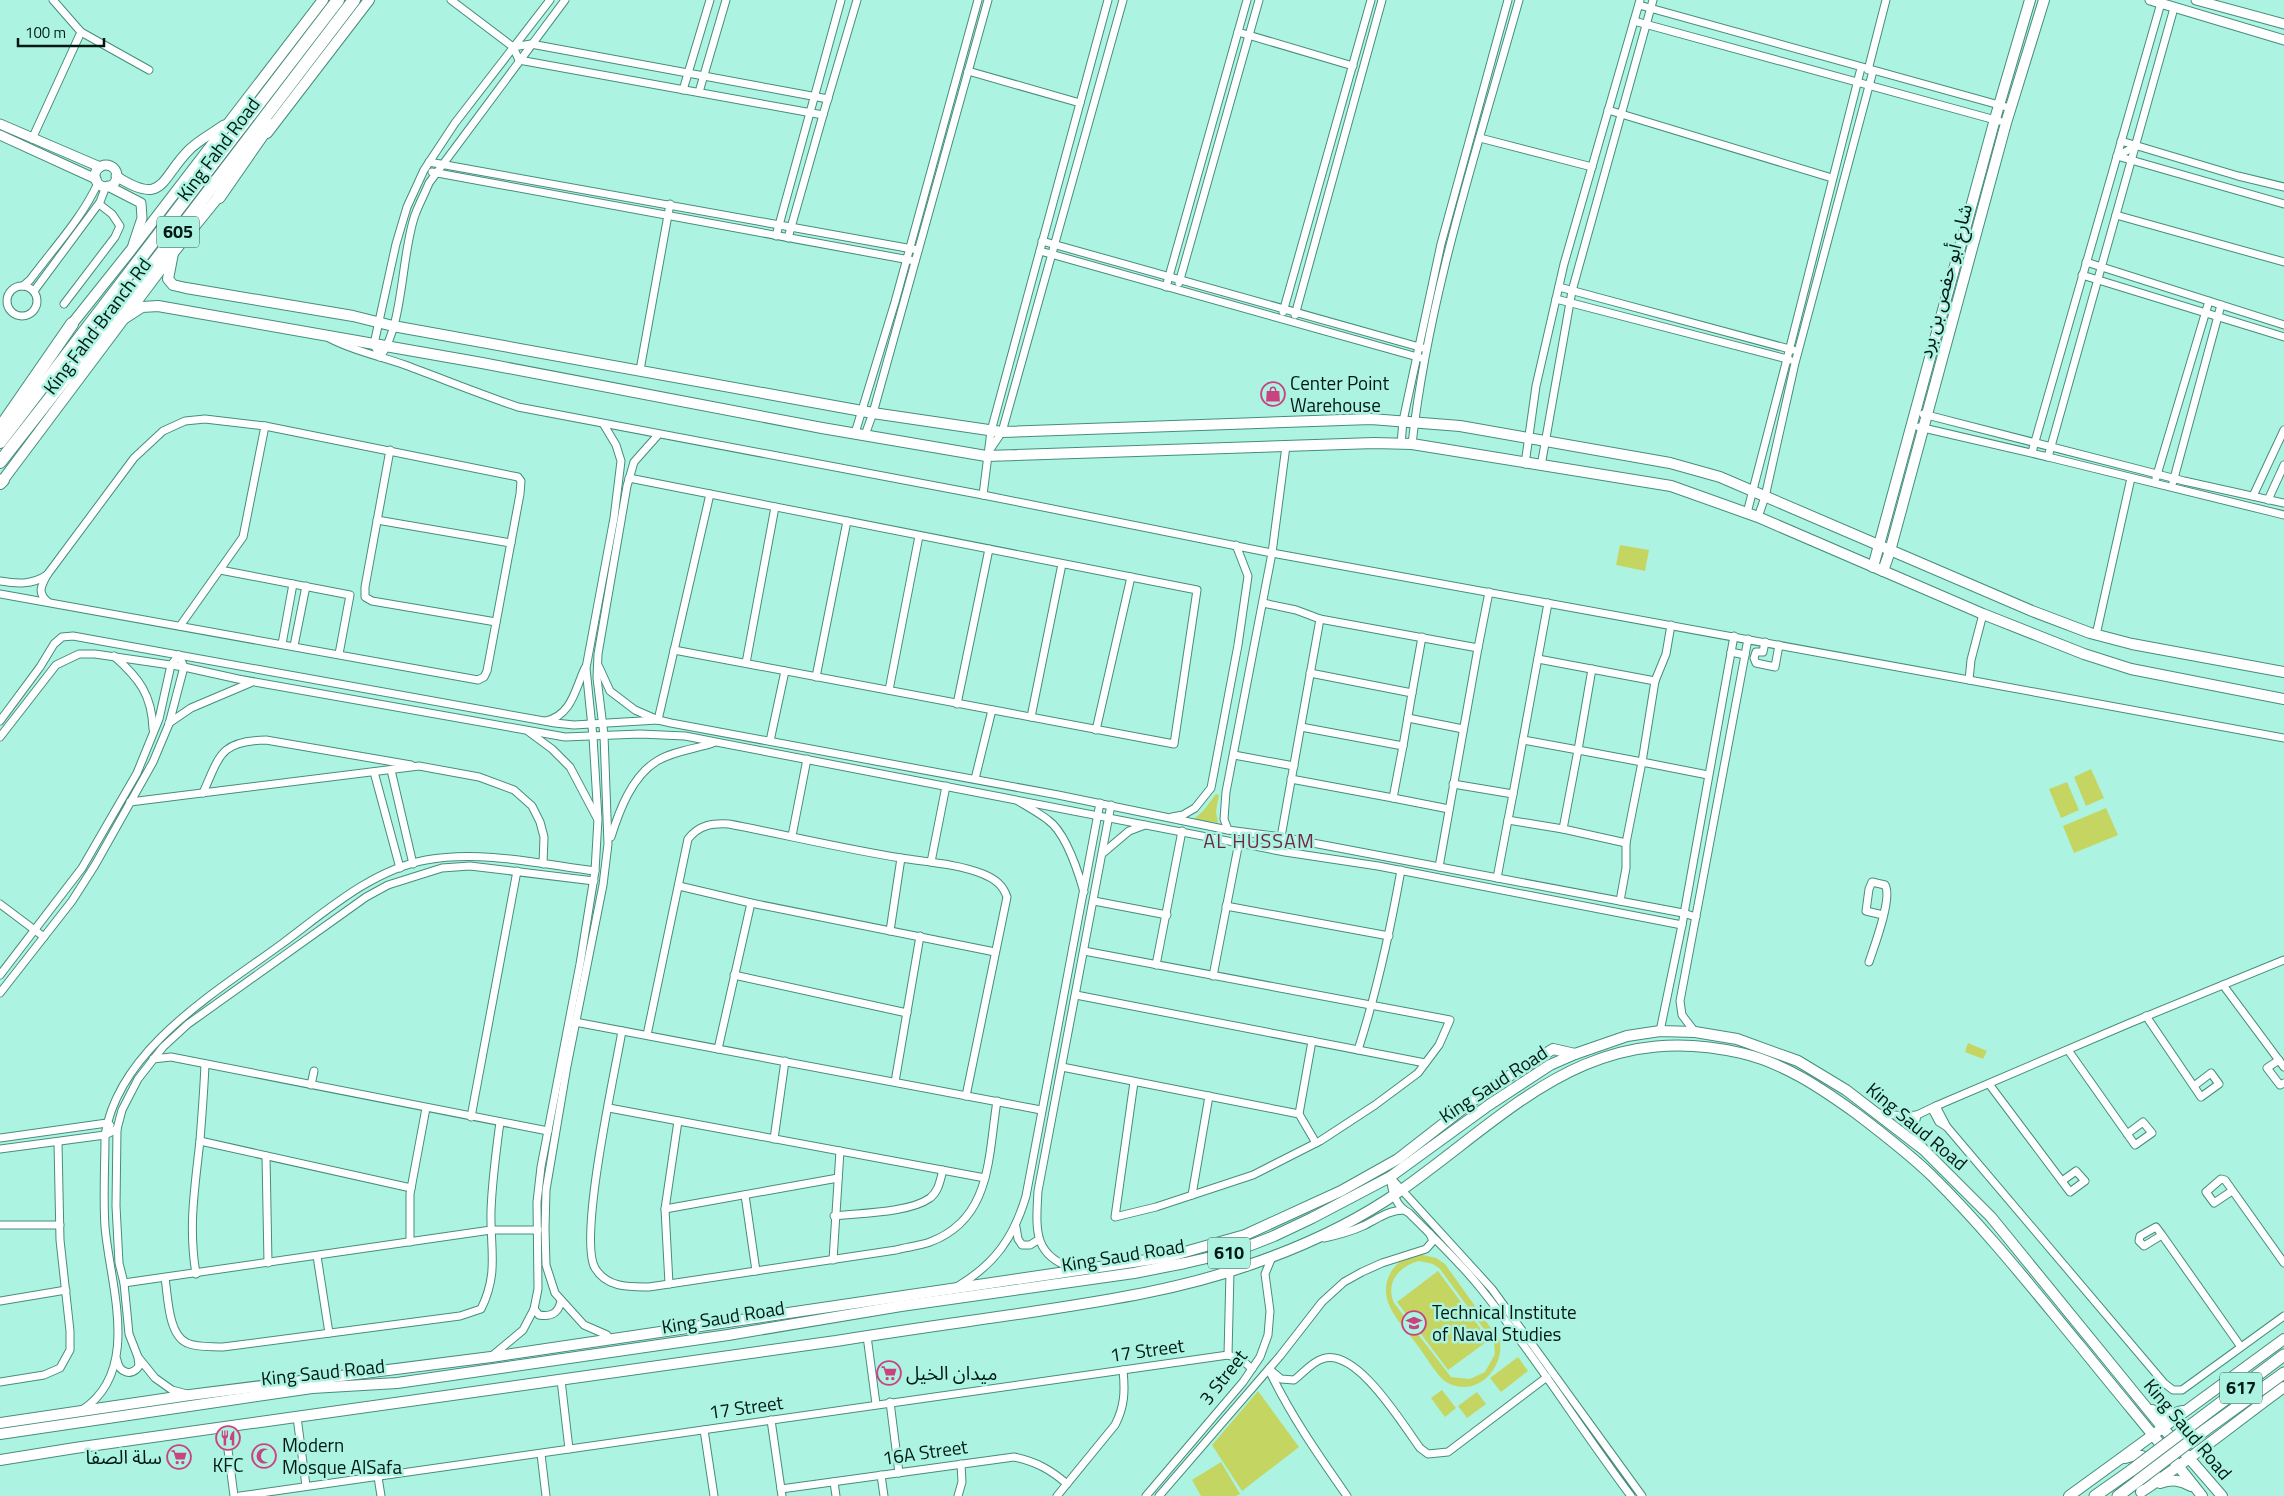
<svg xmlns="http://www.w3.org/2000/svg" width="2284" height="1496" font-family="'Titillium Web','Noto Sans Arabic',sans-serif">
<rect width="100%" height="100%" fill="#acf4e1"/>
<g fill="#c5d562" fill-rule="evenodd">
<polygon points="1620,545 1649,550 1645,571 1616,565"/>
<polygon points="2091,769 2104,798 2086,806 2074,777"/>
<polygon points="2067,782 2079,810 2061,818 2049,789"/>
<polygon points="1216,794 1219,795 1216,811 1218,823 1194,819 1204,810"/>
<polygon points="2106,808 2118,835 2074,853 2063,826"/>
<polygon points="1968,1043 1987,1051 1983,1059 1965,1052"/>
<path d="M1419 1254 1436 1258 1445 1264 1500 1341C1504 1369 1476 1399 1446 1382 1437 1376 1425 1355 1418 1346 1403 1325 1377 1303 1389 1276 1394 1263 1406 1257 1419 1254ZM1419 1261 1433 1264 1440 1269 1494 1343 1495 1354 1485 1372 1470 1379 1451 1377 1394 1303C1385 1283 1399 1266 1419 1261Z"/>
<polygon points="1438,1271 1489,1340 1448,1370 1397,1302"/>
<polygon points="1518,1357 1528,1371 1501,1392 1490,1378"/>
<polygon points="1442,1390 1456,1408 1445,1417 1431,1398"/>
<polygon points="1258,1391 1299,1447 1242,1491 1212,1445"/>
<polygon points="1477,1392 1486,1404 1467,1418 1458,1406"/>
<polygon points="1221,1462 1240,1494 1236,1496 1201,1496 1192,1480"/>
</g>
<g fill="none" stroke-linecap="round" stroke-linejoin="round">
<g stroke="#468d7c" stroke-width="9">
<g id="minor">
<polyline points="451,0 513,47 519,60 823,115 857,0"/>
<path d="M550 0 455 123 424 170 407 207 396 244 374 344 380 357C404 325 401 254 415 215 419 204 425 193 429 183L565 0"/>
<polyline points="1639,5 2010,108"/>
<polyline points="1634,21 1999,121"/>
<polyline points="81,32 149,70"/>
<polyline points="1238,32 1353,66"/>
<polyline points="513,47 531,44 828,99"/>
<polyline points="1868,70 1886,0"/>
<polyline points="968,71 1080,103"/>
<polyline points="683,90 710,0"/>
<polyline points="699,92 726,0"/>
<polyline points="1608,110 1832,178"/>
<polyline points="1480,138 1592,167"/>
<polyline points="32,139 81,32 53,0"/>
<polyline points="2121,141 2238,176 2284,187"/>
<polyline points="2117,156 2284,204"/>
<polyline points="2117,156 2136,146"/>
<polyline points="429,162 918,250"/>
<polyline points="432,172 915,261"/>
<polyline points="2116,215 2284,262"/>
<polyline points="776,236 841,0"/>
<polyline points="788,238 823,115"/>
<polyline points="1042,241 1423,348"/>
<polyline points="1040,251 1421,358"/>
<polyline points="2086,262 2284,325"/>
<polyline points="2082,275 2284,337"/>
<polyline points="1179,283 1259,0"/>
<path d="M23 286 30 280C53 249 82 218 98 183"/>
<circle cx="22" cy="301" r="15"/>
<polyline points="1166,287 1247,0"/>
<polyline points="1559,287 1793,350"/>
<polyline points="34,291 100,202 106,186"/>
<polyline points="1556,299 1787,359 1861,68"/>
<polyline points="64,304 115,237 120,226 112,214 99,204"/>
<polyline points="1283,312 1371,0"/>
<polyline points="1295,315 1382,0"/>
<path d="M329 338C353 351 380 356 405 365 443 379 480 394 518 407L983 495 991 431 1108 0"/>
<polyline points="640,370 670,204"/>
<polyline points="1923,414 2184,481 2284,503"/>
<polyline points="1919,427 2048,457 2174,8"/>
<polyline points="855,433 895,302 978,0"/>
<polyline points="865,435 873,413 988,0"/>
<polyline points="1401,444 1403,421 1441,244 1508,0"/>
<path d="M1412 444C1429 293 1478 146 1519 0"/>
<polyline points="390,450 365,587 365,597 372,601 496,622"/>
<polyline points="989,451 1002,432 1123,0"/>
<polyline points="2032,452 2161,3"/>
<polyline points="2048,457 2284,515"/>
<polyline points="1525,464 1536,386 1564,264 1640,0"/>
<polyline points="1541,466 1572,291 1653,0"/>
<polyline points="629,478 1197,590 1174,744 674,650"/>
<polyline points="2156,478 2209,301"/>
<polyline points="2173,482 2221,305"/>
<polyline points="983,495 1272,553 1969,680 1971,660 1983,614"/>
<polyline points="2253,496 2284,430"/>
<polyline points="2268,500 2284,465"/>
<polyline points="1747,513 1787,359 1790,360"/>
<polyline points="1758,517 1765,497 1795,363 1873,71"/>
<polyline points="377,520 511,543"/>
<polyline points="220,570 350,595 339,654"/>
<path d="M0 581C17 584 32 585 47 575"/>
<polyline points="0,594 478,680 484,677 487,671 520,494 521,481 518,477 265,426"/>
<path d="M48 602C37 593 41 586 47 575L134 458 163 431 185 421 205 419 265 426 243 537 180 626"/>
<polyline points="1263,603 1296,610 1320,619"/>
<polyline points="2096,635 2131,478"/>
<polyline points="1765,642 1763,652 1756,652 1754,658 1756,663 1775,667 1779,645"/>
<polyline points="282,644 293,584"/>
<polyline points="294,646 306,586"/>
<polyline points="1478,648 1489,592"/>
<polyline points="1731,652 1745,655"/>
<path d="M114 656C139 678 152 695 153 729"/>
<polyline points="1538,659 1655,681 1642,762 1708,775"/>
<polyline points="746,663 775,507"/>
<polyline points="599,667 610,691 635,710 658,720 710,494"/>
<polyline points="1310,673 1412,693 1403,746"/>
<polyline points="816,677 847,521"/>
<polyline points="1969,680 2284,738"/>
<polyline points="1655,681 1666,654 1671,625"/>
<polyline points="889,690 919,536"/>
<polyline points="1412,693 1422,637"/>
<polyline points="957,704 989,549"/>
<polyline points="1031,717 1062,564"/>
<polyline points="1408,718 1463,729"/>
<polyline points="0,721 40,667 54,644 62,637 73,636 555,723 574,725 658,720 671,723 1058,795 1228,830 1281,837 1683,913 1696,917"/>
<path d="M546 721C572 715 575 689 585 668"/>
<polyline points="169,723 191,708 250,683"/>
<polyline points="1301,727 1403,746 1393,798 1449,809"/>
<polyline points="1096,730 1131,577"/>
<polyline points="529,732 552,749 570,767 597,818"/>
<polyline points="0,737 56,665 79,654 95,654 184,667 238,679 565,737 640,734 685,736 1285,852 1378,866 1682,925"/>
<polyline points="770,741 785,671"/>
<polyline points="1234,755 1294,766"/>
<polyline points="391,770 413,864"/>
<polyline points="374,772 400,868"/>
<polyline points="975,779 992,710"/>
<polyline points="1291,779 1393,798"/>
<polyline points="1453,784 1513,794 1548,603"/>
<path d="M203 793C220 755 220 741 266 740L411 765"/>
<polyline points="1513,794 1508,820 1563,829 1578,750 1523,740"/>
<path d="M1018 801C1028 807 1039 813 1048 820 1066 833 1078 871 1084 892"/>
<polyline points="130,802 419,766 479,777 514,790 532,806 540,822 544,837 543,864"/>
<polyline points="1172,817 1183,815 1195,808 1211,788 1238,645 1248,576 1236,545"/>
<polyline points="1563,829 1626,843 1642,762 1578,750 1592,669"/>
<polyline points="1228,830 1224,819 1226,792 1272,553 1286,446"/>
<polyline points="792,836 807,759"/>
<path d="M611 837C619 811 632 776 657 761 673 751 695 749 713 743"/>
<polyline points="1281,837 1320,619 1478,648 1439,867"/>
<polyline points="1103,853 1129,831 1145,825"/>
<polyline points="931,862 946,786"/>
<polyline points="1497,878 1508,820"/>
<polyline points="679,886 751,903 995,952"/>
<polyline points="1094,901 1167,915"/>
<polyline points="1620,901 1626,868 1626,843"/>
<polyline points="0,904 44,937"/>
<polyline points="1226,906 1389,936"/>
<polyline points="890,931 901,858"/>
<polyline points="1084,951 1450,1020 1439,1045 1418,1073 1375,1105 1320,1141 1253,1175 1156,1207 1115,1217 1134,1082"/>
<path d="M1869 962C1874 947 1893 897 1885 885L1872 882 1869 889 1866 911 1883 915"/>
<polyline points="1156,965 1182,831"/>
<polyline points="0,975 82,868 137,773 159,719 171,665 179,655 184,667 180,682 169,724 153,762 95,865 72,901 0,993"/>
<polyline points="734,975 907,1013"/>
<polyline points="1213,976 1239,842"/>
<polyline points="2223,985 2284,1067"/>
<polyline points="1076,995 1425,1063"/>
<polyline points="2146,1016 2201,1097 2219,1084 2211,1073 2194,1086"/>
<polyline points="575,1022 1041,1110"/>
<path d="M622 1031C615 1072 578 1238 595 1268 607 1288 629 1287 649 1287L896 1250C907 1247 919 1246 930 1242 992 1219 988 1156 997 1101"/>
<polyline points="1660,1031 1682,925 1734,636"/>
<polyline points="1695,1032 1682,1015 1680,1001 1748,639"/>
<path d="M647 1035 688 839C699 825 712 823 729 824 786 835 844 849 901 858 928 862 958 864 983 874 995 879 1003 885 1007 897L966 1096"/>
<polyline points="718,1049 751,903"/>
<path d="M1358 1050C1377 991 1390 932 1401 870"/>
<polyline points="2068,1050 2135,1145 2152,1133 2143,1122 2127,1134"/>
<polyline points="153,1059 171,1057 548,1131"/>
<polyline points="2279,1060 2267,1068 2280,1085 2284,1083"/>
<polyline points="1062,1067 1299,1114 1316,1143"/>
<polyline points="895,1082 920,936"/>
<polyline points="1989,1084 2070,1192 2085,1181 2076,1171 2062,1181"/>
<polyline points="311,1085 314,1071"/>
<polyline points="1936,1106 2130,1023 2284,960"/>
<polyline points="609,1108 985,1178"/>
<polyline points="1878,1113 1903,1116 1917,1115 1914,1129 1923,1147"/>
<polyline points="1299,1114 1312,1041"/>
<polyline points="1917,1115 1936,1106 1947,1127 1939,1122 1932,1109"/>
<polyline points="471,1117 517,871"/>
<polyline points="1947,1127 2164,1383 2173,1390 2182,1390 2284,1316"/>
<polyline points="0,1138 107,1123 110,1125"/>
<polyline points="774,1139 785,1061"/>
<polyline points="200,1141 411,1188"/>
<polyline points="0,1149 105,1135 117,1129"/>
<polyline points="266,1156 268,1263"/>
<polyline points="2232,1191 2214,1203 2206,1192 2221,1179 2225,1180 2284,1263"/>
<polyline points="745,1195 756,1271"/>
<polyline points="1192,1195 1209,1096"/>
<polyline points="665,1209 838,1178"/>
<path d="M834 1216C860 1213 909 1213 930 1198 939 1191 940 1180 943 1170"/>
<polyline points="0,1225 60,1225"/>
<polyline points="1016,1227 1018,1239 1022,1245 1030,1245 1038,1240"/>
<polyline points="2162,1235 2144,1246 2139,1241 2140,1236 2156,1227 2162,1235 2241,1347"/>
<path d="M1324 1238C1338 1235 1350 1232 1363 1226 1376 1220 1388 1210 1404 1210"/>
<polyline points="410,1242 410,1194 426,1108"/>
<polyline points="317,1256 329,1333"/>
<polyline points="833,1260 840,1151"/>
<path d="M1076 1269C1032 1257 1036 1229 1038 1191L1111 805"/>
<path d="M196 1274C188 1225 195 1188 200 1140 202 1115 204 1089 205 1064"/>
<path d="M165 1278C168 1296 168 1335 187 1343 198 1348 212 1346 223 1347L460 1316 481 1309C499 1273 490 1249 491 1211 492 1181 496 1152 500 1122"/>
<polyline points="124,1283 491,1230 538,1230"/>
<polyline points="669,1284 665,1209 678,1121"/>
<path d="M958 1286C995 1264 1014 1237 1026 1196L1100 803"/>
<polyline points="0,1301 66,1290"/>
<path d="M534 1309 539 1315C551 1317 558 1314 561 1301"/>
<polyline points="607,1335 584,1325 555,1293 546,1265 545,1229 546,1190 567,1066 603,885 608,844 604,735 597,678 598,654 627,486 634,462 658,435"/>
<polyline points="867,1336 876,1404"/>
<polyline points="1228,1355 1230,1272"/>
<polyline points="492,1356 523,1330 534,1309 538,1289 537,1202 541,1167 580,964 595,871 598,819 593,737 586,668 614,518 621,461 616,445 604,425"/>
<path d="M117 1360C119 1373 132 1377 139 1366L138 1357"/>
<path d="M1269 1369 1281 1379 1294 1380C1302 1374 1312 1362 1322 1359 1356 1346 1403 1425 1420 1448L1428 1454 1448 1452 1547 1377"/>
<path d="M1270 1372C1291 1416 1319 1456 1347 1496"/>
<polyline points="561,1380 569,1449"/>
<polyline points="0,1382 44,1375 60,1368 70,1350 70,1331 60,1240 58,1143"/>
<polyline points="187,1394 172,1390 155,1378 138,1357 129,1334 124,1283 119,1263 116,1206 117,1129 122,1110 138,1079 163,1047 188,1024 366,897 388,885 442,868 470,866 594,881"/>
<polyline points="890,1402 899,1473"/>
<path d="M82 1410C142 1371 110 1285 105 1227 103 1197 105 1165 105 1135 119 1048 218 991 283 943 326 911 372 870 426 860 481 850 541 864 595 871"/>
<polyline points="297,1417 306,1486"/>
<polyline points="771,1420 782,1496"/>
<polyline points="225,1427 234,1496"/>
<polyline points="704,1430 714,1496"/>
<polyline points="541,1454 546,1496"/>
<polyline points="881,1475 884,1496"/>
<polyline points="378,1477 381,1496"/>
<polyline points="834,1482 836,1496"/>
<path d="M781 1489 1014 1457C1036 1462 1050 1469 1067 1484"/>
<polyline points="240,1496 1228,1355 1242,1360 1252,1369"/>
<polyline points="958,1496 962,1482 961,1464"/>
<path d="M1057 1496 1115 1425C1125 1406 1125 1390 1123 1370"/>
<polyline points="1146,1496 1243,1382 1260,1357 1268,1335 1270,1311 1265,1274 1272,1257"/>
<polyline points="1159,1496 1280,1356 1322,1302 1344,1282 1362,1272 1382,1263 1426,1249 1433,1241 1430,1234"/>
<path d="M1631 1496C1580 1428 1535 1356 1482 1290 1460 1262 1434 1238 1409 1213 1395 1206 1392 1191 1390 1177L1492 1289 1642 1496"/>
</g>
</g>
<g stroke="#468d7c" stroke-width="11">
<g id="tertiary">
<polyline points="2150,0 2284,40"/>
<polyline points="2196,0 2284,24"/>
<polyline points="0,124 100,167"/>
<polyline points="0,135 96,179"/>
<circle cx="106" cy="176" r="11"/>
<path d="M116 176C164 207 160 179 189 150 199 140 213 133 224 125"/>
<polyline points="108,186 141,203 142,218 133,245"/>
</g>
</g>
<g stroke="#468d7c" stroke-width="12">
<g id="secondary">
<polyline points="267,133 369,0"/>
<polyline points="173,253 168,279 173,285 186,288 353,316 393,326 873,413 1002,432 1371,419 1460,426 1670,463 1720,477 2032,611 2090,633 2132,644 2284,672"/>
<polyline points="125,318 142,307 158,306 482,363 822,428 986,456 1374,443 1412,444 1671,486 1758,517 1983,614 2084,654 2131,669 2284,699"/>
<polyline points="68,329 131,250 323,0"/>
<polyline points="0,484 173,253 223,191"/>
<polyline points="1873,567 1995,119 2030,0"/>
<polyline points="1883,571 1890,551 2006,123 2044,0"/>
<polyline points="2069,1496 2120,1459"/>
</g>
</g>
<g stroke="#468d7c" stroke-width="12">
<g id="primary">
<polyline points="2152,1410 2161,1417 2182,1411"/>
<polyline points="0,1423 190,1395 491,1357 1167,1257 1245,1235 1341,1191 1398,1159 1488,1089 1553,1049 1575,1054"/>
<polyline points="0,1434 312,1388 397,1383 728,1335 901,1306 1134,1273 1185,1263 1233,1252 1274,1236 1312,1218 1390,1177 1489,1105 1550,1065 1575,1054 1627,1036 1660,1031 1695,1032 1737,1039 1798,1061 1846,1090 1924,1150 1991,1217 2163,1428 2222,1496"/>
<path d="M2125 1458C2143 1452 2147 1456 2155 1472L2154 1476"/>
<polyline points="2120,1459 2284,1339"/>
<path d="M0 1460 75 1448C329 1413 583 1379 836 1341 903 1330 971 1321 1038 1311 1110 1300 1181 1289 1249 1265 1302 1247 1354 1223 1400 1191 1512 1112 1588 1018 1741 1053 1784 1063 1821 1088 1857 1114 1882 1133 1908 1153 1931 1175 1985 1228 2033 1289 2081 1347 2121 1397 2163 1446 2202 1496"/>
<path d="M2160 1483C2172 1479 2181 1480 2191 1486"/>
<path d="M2141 1492C2191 1459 2236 1422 2284 1387"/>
</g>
</g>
<g stroke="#468d7c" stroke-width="13">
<g id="trunk">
<polyline points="2198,1420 2284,1355"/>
<polyline points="2205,1430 2284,1373"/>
<polyline points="2095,1496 2132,1470"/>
<polyline points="2118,1496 2139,1480"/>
</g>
</g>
<g stroke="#468d7c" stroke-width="14">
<g id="motorway">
<polyline points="219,197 269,125"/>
<polyline points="0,428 72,324"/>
<polyline points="0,442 338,0"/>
<polyline points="0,462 87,351 354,0"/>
<polyline points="0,483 3,480"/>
</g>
</g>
<use href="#minor" stroke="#fff" stroke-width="7"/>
<use href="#tertiary" stroke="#fff" stroke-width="9"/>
<use href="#secondary" stroke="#fff" stroke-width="10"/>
<use href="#primary" stroke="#fff" stroke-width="10"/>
<use href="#trunk" stroke="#fff" stroke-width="11"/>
<use href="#motorway" stroke="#fff" stroke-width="12"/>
<g stroke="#468d7c" stroke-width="13" stroke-linecap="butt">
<g id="trunk-bridge">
<polyline points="2132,1470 2198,1420"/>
<polyline points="2139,1480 2205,1430"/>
</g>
</g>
<use href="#trunk-bridge" stroke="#fff" stroke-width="11"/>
</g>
<defs>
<g id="shop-ring" transform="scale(1.25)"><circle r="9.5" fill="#acf4e1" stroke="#ca4280" stroke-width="1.5"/><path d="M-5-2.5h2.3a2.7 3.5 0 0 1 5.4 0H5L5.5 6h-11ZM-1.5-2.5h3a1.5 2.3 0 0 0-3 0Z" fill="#ca4280"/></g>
<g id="university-ring" transform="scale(1.25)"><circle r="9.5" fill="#acf4e1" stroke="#ca4280" stroke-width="1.5"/><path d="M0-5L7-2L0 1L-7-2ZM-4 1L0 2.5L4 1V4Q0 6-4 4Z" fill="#ca4280"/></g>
<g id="supermarket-ring" transform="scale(1.25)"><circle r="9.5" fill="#acf4e1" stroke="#ca4280" stroke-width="1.5"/><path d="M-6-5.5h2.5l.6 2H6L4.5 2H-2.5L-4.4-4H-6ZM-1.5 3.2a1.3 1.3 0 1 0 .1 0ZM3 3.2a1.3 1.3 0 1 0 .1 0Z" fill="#ca4280"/></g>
<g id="restaurant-ring" transform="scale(1.25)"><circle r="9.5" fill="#acf4e1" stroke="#ca4280" stroke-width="1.5"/><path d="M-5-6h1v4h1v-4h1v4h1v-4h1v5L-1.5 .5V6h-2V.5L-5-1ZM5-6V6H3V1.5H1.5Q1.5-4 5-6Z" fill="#ca4280"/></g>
<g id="mosque-ring" transform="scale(1.25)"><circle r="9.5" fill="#acf4e1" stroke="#ca4280" stroke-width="1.5"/><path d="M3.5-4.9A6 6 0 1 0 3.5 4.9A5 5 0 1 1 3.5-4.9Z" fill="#ca4280"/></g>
</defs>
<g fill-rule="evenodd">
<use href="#shop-ring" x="1273" y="394"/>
<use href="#university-ring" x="1414" y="1323"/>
<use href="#supermarket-ring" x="889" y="1373"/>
<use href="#restaurant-ring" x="228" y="1438"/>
<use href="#mosque-ring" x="264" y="1456"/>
<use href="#supermarket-ring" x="179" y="1457"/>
</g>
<g text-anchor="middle" stroke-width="5" stroke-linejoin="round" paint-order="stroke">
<g fill="#acf4e1" stroke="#345b51" stroke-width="1">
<rect x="157" y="216.5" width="42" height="31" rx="4"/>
<rect x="1208" y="1237.5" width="42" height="31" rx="4"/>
<rect x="2220" y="1372.5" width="42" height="31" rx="4"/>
</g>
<g font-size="18" font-weight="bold" fill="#001913">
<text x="178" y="238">605</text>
<text x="1229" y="1259">610</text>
<text x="2241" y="1394">617</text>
</g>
<g font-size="19" fill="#001913" stroke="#acf4e1">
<text transform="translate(218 149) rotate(-53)" y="7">King Fahd Road</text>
<text transform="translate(1945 281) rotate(-75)" y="7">شارع أبو حفص بن برد</text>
<text transform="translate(97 326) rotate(-53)" y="7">King Fahd Branch Rd</text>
<text transform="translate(1493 1084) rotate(-33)" y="7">King Saud Road</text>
<text transform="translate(1917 1126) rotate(40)" y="7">King Saud Road</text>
<text transform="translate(1123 1255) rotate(-9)" y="7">King Saud Road</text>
<text transform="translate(723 1317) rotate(-9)" y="7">King Saud Road</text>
<text transform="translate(1147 1350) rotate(-8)" y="7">17 Street</text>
<text transform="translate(323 1372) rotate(-6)" y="7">King Saud Road</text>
<text transform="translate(1223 1377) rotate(-52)" y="7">3 Street</text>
<text transform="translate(746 1407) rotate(-8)" y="7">17 Street</text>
<text transform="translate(2188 1429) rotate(50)" y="7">King Saud Road</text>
<text transform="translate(925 1452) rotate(-8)" y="7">16A Street</text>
</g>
<g font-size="19" fill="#001913" stroke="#acf4e1" text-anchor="start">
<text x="1290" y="390">Center Point<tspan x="1290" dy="22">Warehouse</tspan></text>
<text x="1432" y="1319">Technical Institute<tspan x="1432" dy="22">of Naval Studies</tspan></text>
<text x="906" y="1380">ميدان الخيل</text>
<text x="282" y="1452">Modern<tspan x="282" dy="22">Mosque AlSafa</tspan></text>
<text x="162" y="1464" text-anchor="end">سلة الصفا</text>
<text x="228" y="1472" text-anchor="middle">KFC</text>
</g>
<g font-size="20" letter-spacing="1" fill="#6c2946" stroke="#acf4e1">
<text x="1259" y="848">AL HUSSAM</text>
</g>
</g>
<path d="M18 38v8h86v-8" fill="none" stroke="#001913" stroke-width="2.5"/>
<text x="25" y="38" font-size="15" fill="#001913" stroke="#acf4e1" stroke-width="4" paint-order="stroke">100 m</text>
</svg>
